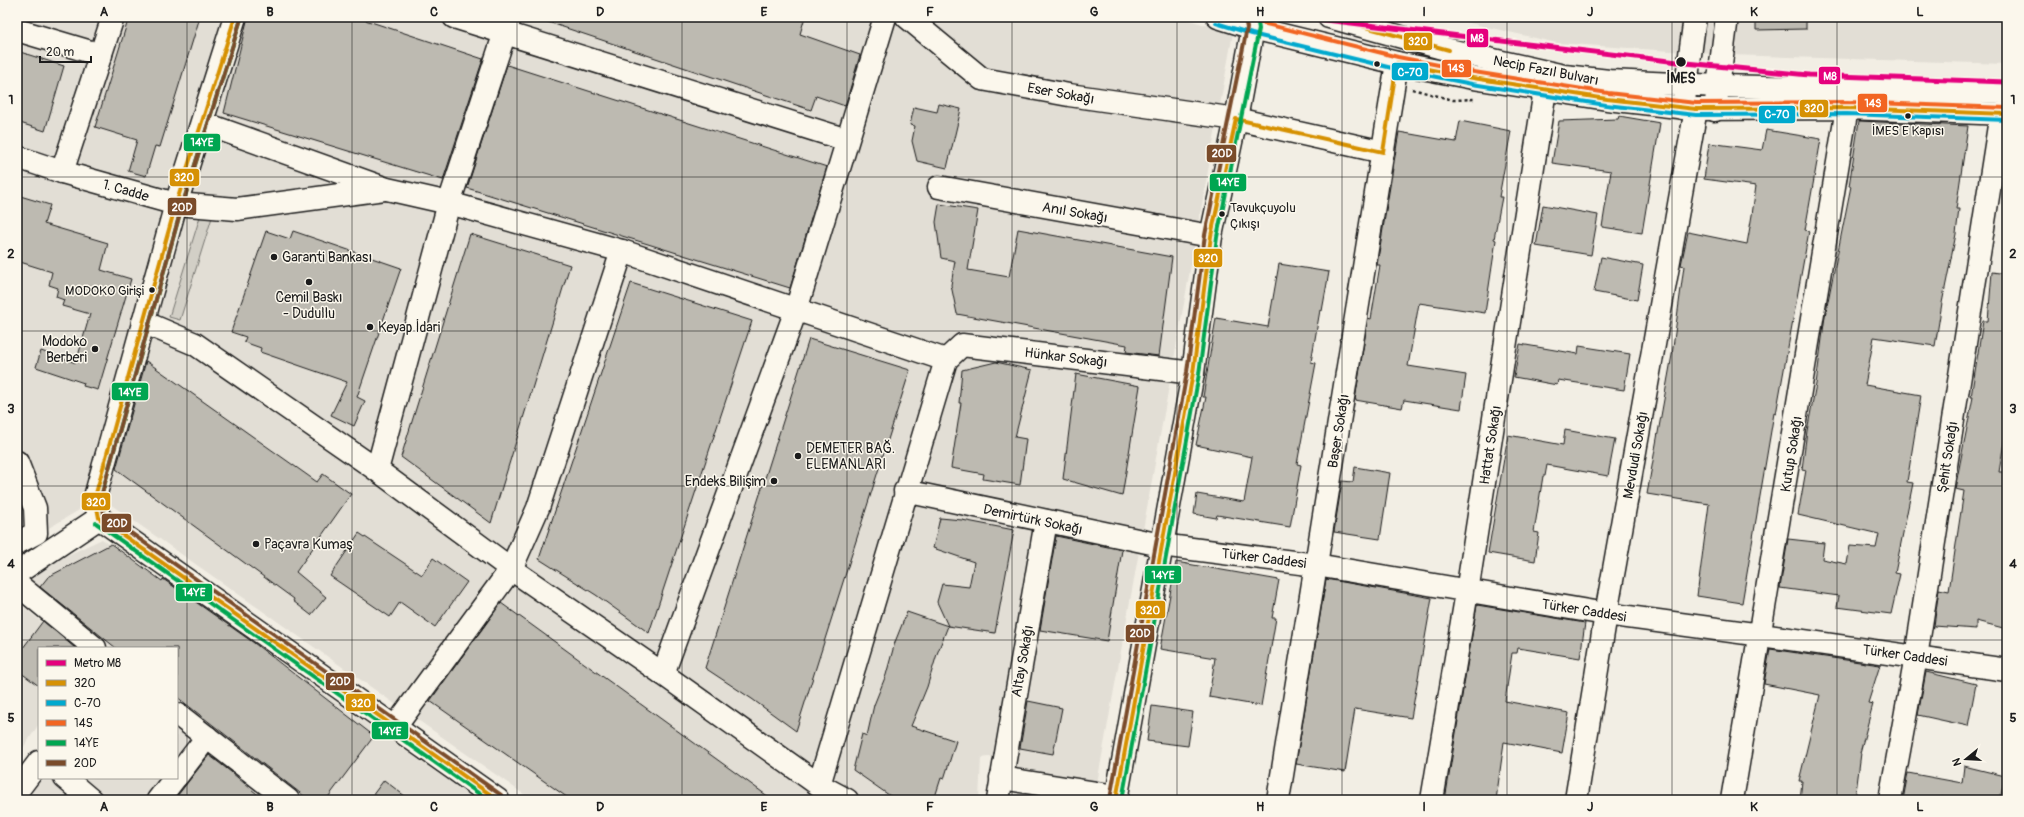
<svg xmlns="http://www.w3.org/2000/svg" width="2024" height="817" font-family="Pangolin,sans-serif">
<rect width="100%" height="100%" fill="#f2eee4"/>
<filter id="ink" filterUnits="userSpaceOnUse"><feTurbulence type="fractalNoise" baseFrequency=".025" numOctaves="2"/><feDisplacementMap in="SourceGraphic" scale="8" xChannelSelector="R" yChannelSelector="G"/><feConvolveMatrix kernelMatrix="1 2 1 2 8 2 1 2 1" color-interpolation-filters="sRGB"/></filter>
<g filter="url(#ink)">
<g fill="#e2ded5">
<polygon points="17,17 222,17 79,510 17,547"/>
<polygon points="244,17 1179,17 1233,33 1094,800 1003,800 1009,754 981,758 979,800 532,800 107,502 188,197 213,127"/>
<polygon points="1443,17 2007,17 2007,64 1728,55 1557,43"/>
<polygon points="102,539 476,800 315,800 177,704 177,648 97,648 23,596 30,573"/>
<polygon points="17,601 71,648 39,648 39,724 17,757"/>
<polygon points="177,726 273,800 17,800 39,778 177,778"/>
</g>
<polygon fill="#d2cfc6" stroke="#777671" points="203,207 214,211 180,320 169,317"/>
<g fill="#bdbab1" stroke="#1c1c1c">
<polygon points="129,17 200,17 160,147 155,146 146,176 128,171 137,140 95,127"/>
<polygon points="248,17 356,17 483,59 443,180 224,113"/>
<polygon points="540,17 805,17 800,34 860,55 845,106 816,96 811,110 539,19"/>
<polygon points="1756,17 1806,17 1806,29 1756,30"/>
<polygon points="17,51 64,66 45,131 17,122"/>
<polygon points="507,65 827,167 790,288 467,188"/>
<polygon points="939,104 961,109 947,168 917,161 912,141 915,126 910,125 914,107 937,112"/>
<polygon points="1619,116 1660,123 1642,233 1602,227 1611,171 1552,163 1559,121 1618,119"/>
<polygon points="1460,121 1511,131 1499,197 1502,197 1494,239 1496,240 1485,313 1419,303 1408,366 1466,375 1461,409 1404,400 1402,408 1355,400 1368,318 1371,319 1380,265 1377,265 1399,132 1456,142"/>
<polygon points="1859,121 1968,126 1956,209 1959,209 1956,234 1942,303 1935,346 1874,337 1865,385 1921,395 1907,482 1913,483 1895,573 1900,574 1891,614 1837,607 1839,596 1780,588 1788,539 1824,543 1822,559 1847,564 1850,546 1876,548 1879,534 1798,515 1806,470 1802,469 1807,431 1816,384 1825,316 1851,186 1849,186"/>
<polygon points="1766,130 1821,139 1805,230 1809,231 1776,414 1774,413 1742,603 1697,596 1709,504 1647,494 1672,355 1684,266 1681,265 1688,232 1747,244 1752,215 1756,186 1704,179 1709,143 1762,150"/>
<polygon points="17,195 50,205 44,224 108,243 101,270 131,279 98,390 83,386 84,383 36,367 41,351 76,363 90,314 62,306 64,300 56,297 58,288 49,285 52,272 17,261"/>
<polygon points="939,204 978,210 968,270 1009,277 1018,229 1172,257 1159,356 1126,352 1127,345 957,314 951,285 955,261 941,258 936,222"/>
<polygon points="1543,205 1598,215 1591,255 1536,246"/>
<polygon points="266,231 290,239 293,231 401,268 357,397 365,401 354,426 331,415 347,382 260,352 261,348 244,342 246,337 231,332"/>
<polygon points="470,234 570,265 491,523 401,457"/>
<polygon points="1601,257 1643,265 1637,300 1594,292"/>
<polygon points="1279,264 1329,272 1322,311 1320,310 1311,362 1316,363 1297,464 1301,465 1290,527 1217,515 1216,518 1194,514 1197,494 1244,502 1252,457 1196,445 1206,397 1203,397 1216,318 1268,327"/>
<polygon points="1992,272 2007,274 2007,424 1999,472 2007,472 2007,629 1976,621 1976,629 1934,626 1939,589 1949,591 1964,491 1955,489 1973,397 1971,397 1983,321 1988,321"/>
<polygon points="631,283 752,321 649,633 596,595 539,559"/>
<polygon points="809,339 910,370 796,731 752,699 705,668"/>
<polygon points="1520,344 1578,354 1579,346 1630,354 1624,390 1558,380 1557,385 1514,377"/>
<polygon points="146,361 317,482 323,474 351,494 296,572 326,597 311,615 293,601 294,599 116,469"/>
<polygon points="996,362 1032,370 1015,437 1026,439 1020,485 983,479 984,474 951,468 961,403 959,403 962,370"/>
<polygon points="1076,374 1140,386 1122,496 1063,479"/>
<polygon points="1565,430 1615,439 1608,476 1547,465 1545,476 1543,476 1534,532 1539,533 1535,561 1488,553 1508,435 1563,445"/>
<polygon points="1355,467 1390,473 1380,539 1334,532 1342,481 1353,482"/>
<polygon points="940,518 962,520 1014,530 995,633 948,626 937,602 942,584 969,587 974,562 933,548"/>
<polygon points="359,533 422,575 433,558 467,582 435,627 400,602 390,617 330,576"/>
<polygon points="1056,536 1122,550 1107,641 1040,630"/>
<polygon points="111,544 162,581 163,579 254,643 374,736 326,800 309,800 177,697 177,648 116,648 40,587 48,577"/>
<polygon points="1176,562 1279,580 1272,618 1276,618 1261,706 1209,697 1215,658 1160,649"/>
<polygon points="1326,579 1432,598 1411,718 1355,709 1345,772 1296,764"/>
<polygon points="501,603 526,621 773,800 571,800 430,701"/>
<polygon points="1477,605 1585,623 1580,658 1518,648 1517,653 1512,653 1505,701 1569,713 1562,753 1504,742 1496,800 1445,800"/>
<polygon points="907,612 948,626 937,654 927,687 911,726 956,741 944,779 941,778 934,800 896,800 853,770 862,734 867,736 874,705 886,675 895,642"/>
<polygon points="43,621 75,648 39,648 39,686 17,670 17,656"/>
<polygon points="1770,649 1880,665 1868,703 1873,704 1860,753 1861,753 1855,800 1800,800 1802,781 1799,781 1820,695 1764,684"/>
<polygon points="1926,672 1976,684 1968,726 1918,715"/>
<polygon points="1028,701 1062,708 1053,754 1020,748"/>
<polygon points="1152,706 1193,712 1188,746 1147,741"/>
<polygon points="209,755 231,772 264,800 174,800"/>
<polygon points="1964,766 2005,776 2000,800 1970,800 1942,797 1941,800 1903,800 1908,773 1962,783"/>
<polygon points="384,780 410,800 369,800"/>
</g>
<g fill="none" stroke-linecap="round" stroke-linejoin="round">
<g stroke="#1c1c1c" stroke-width="25">
<g id="minor">
<polyline points="454,17 847,140"/>
<polyline points="907,17 982,79 1069,95 1236,119 1383,152"/>
<polyline points="17,30 101,55"/>
<polyline points="1683,108 1695,17"/>
<polyline points="1715,110 1727,17"/>
<polyline points="203,123 387,189 449,203 622,251 946,360 819,785"/>
<polyline points="17,157 62,172 176,204 237,209 384,189"/>
<polyline points="62,172 113,17"/>
<polyline points="939,187 1211,236"/>
<polyline points="143,322 195,344 377,470 511,569 663,674 819,785 847,800"/>
<polyline points="946,360 962,345 1193,373"/>
<polyline points="17,462 35,508 36,533 17,543"/>
<polyline points="377,470 449,203 510,17"/>
<polyline points="905,491 1161,545 1316,565 1606,614 1761,635 2007,670"/>
<polyline points="17,573 99,518"/>
<polyline points="17,584 95,648"/>
<polyline points="663,674 796,310 885,17"/>
<polyline points="177,714 288,800"/>
<polyline points="395,727 511,569 538,508 622,251"/>
<polyline points="177,776 207,737"/>
<polyline points="65,778 91,800"/>
<polyline points="1001,778 1116,796"/>
<polyline points="17,791 39,762"/>
<polyline points="158,800 175,778"/>
<polyline points="998,800 1046,521"/>
<polyline points="1278,800 1397,63"/>
<polyline points="1432,800 1467,592 1545,90"/>
<polyline points="1576,800 1606,614 1696,109"/>
<polyline points="1732,800 1847,108"/>
<polyline points="1890,800 1916,657 2001,113"/>
</g>
</g>
<g stroke="#1c1c1c" stroke-width="25">
<g id="major">
<polyline points="235,17 176,204 95,497 99,518 498,800"/>
<polyline points="1218,17 1253,28 1397,63 1473,78 1607,99 1696,109 1847,108 2007,114"/>
<polyline points="1329,17 1449,50 1564,76 1609,81 1718,86 2007,92"/>
<polyline points="1116,800 1193,373 1211,236 1236,119 1253,28 1251,17"/>
</g>
</g>
<polyline stroke="#1c1c1c" stroke-width="2.5" stroke-dasharray="3 3" stroke-linecap="butt" points="1412,89 1453,100 1476,99"/>
<use href="#minor" stroke="#fbf7ec" stroke-width="22"/>
<use href="#major" stroke="#fbf7ec" stroke-width="22"/>
<g stroke="#fbf7ec" stroke-width="7">
<g id="bus-1">
<polyline points="235,17 176,204 95,497 99,518 498,800"/>
<polyline points="1329,17 1449,50"/>
<polyline points="1116,800 1193,373 1211,236 1236,119 1383,152 1397,63 1473,78 1607,99 1696,109 1847,108 2007,114"/>
</g>
</g>
<g stroke="#fbf7ec" stroke-width="7">
<polyline id="bus-2" points="1216,23 1252,34 1396,69 1472,84 1606,105 1696,115 1847,114 2007,120"/>
</g>
<g stroke="#fbf7ec" stroke-width="7">
<polyline id="bus-3" points="1238,17 1398,57 1474,72 1608,93 1696,103 1847,102 2007,108"/>
</g>
<g stroke="#fbf7ec" stroke-width="7">
<g id="bus-4">
<polyline points="105,517 101,497 182,206 241,19"/>
<polyline points="96,523 488,800"/>
<polyline points="1122,800 1199,374 1217,237 1259,29 1257,17"/>
</g>
</g>
<g stroke="#fbf7ec" stroke-width="7">
<g id="bus-5">
<polyline points="241,19 182,206 101,497 104,514 501,795"/>
<polyline points="1110,799 1187,372 1205,235 1247,28 1245,18"/>
</g>
</g>
<use href="#bus-1" stroke="#d69104" stroke-width="4"/>
<use href="#bus-2" stroke="#00a9ce" stroke-width="4"/>
<use href="#bus-3" stroke="#f26522" stroke-width="4"/>
<use href="#bus-4" stroke="#00a651" stroke-width="4"/>
<use href="#bus-5" stroke="#7a4b2a" stroke-width="4"/>
<g stroke="#fbf7ec" stroke-width="8">
<polyline id="metro-1" points="1301,17 1686,63 1809,75 2007,82"/>
</g>
<use href="#metro-1" stroke="#e5007d" stroke-width="5"/>
</g>
</g>
<path fill="none" stroke="#1c1c1c" stroke-width="1" stroke-opacity="0.55" d="M187 17V800M352 17V800M517 17V800M682 17V800M847 17V800M1012 17V800M1177 17V800M1342 17V800M1507 17V800M1672 17V800M1837 17V800M17 177H2007M17 331H2007M17 486H2007M17 640H2007"/>
<g fill="#1c1c1c" stroke="#fbf7ec" stroke-width="1.5">
<circle cx="1681" cy="62" r="5.5"/>
<circle cx="1377" cy="64" r="3.5"/>
<circle cx="1908" cy="116" r="3.5"/>
<circle cx="1222" cy="214" r="3.5"/>
<circle cx="274" cy="257" r="4"/>
<circle cx="309" cy="282" r="4"/>
<circle cx="152" cy="290" r="3.5"/>
<circle cx="370" cy="327" r="4"/>
<circle cx="95" cy="349" r="4"/>
<circle cx="798" cy="456" r="4"/>
<circle cx="774" cy="481" r="4"/>
<circle cx="256" cy="544" r="4"/>
</g>
<g text-anchor="middle" stroke-width="3" stroke-linejoin="round" paint-order="stroke">
<g font-size="13" fill="#1c1c1c" stroke="#fbf7ec">
<text x="1908" y="135">İMES E Kapısı</text>
<text x="1230" y="212" text-anchor="start">Tavukçuyolu<tspan x="1230" dy="16">Çıkışı</tspan></text>
<text x="144" y="295" text-anchor="end">MODOKO Girişi</text>
</g>
<g font-size="14" fill="#1c1c1c" stroke="#fbf7ec">
<text transform="translate(1546 70) rotate(11)" y="5">Necip Fazıl Bulvarı</text>
<text transform="translate(1061 93) rotate(10)" y="5">Eser Sokağı</text>
<text transform="translate(126 190) rotate(16)" y="5">1. Cadde</text>
<text transform="translate(1075 212) rotate(10)" y="5">Anıl Sokağı</text>
<text transform="translate(1066 357) rotate(7)" y="5">Hünkar Sokağı</text>
<text transform="translate(1338 431) rotate(-81)" y="5">Başer Sokağı</text>
<text transform="translate(1490 445) rotate(-81)" y="5">Hattat Sokağı</text>
<text transform="translate(1791 454) rotate(-81)" y="5">Kutup Sokağı</text>
<text transform="translate(1635 455) rotate(-80)" y="5">Mevdudi Sokağı</text>
<text transform="translate(1947 457) rotate(-81)" y="5">Şehit Sokağı</text>
<text transform="translate(1033 519) rotate(12)" y="5">Demirtürk Sokağı</text>
<text transform="translate(1264 558) rotate(7)" y="5">Türker Caddesi</text>
<text transform="translate(1584 610) rotate(9)" y="5">Türker Caddesi</text>
<text transform="translate(1905 655) rotate(8)" y="5">Türker Caddesi</text>
<text transform="translate(1022 661) rotate(-80)" y="5">Altay Sokağı</text>
</g>
<g font-size="14" font-weight="bold" fill="#1c1c1c" stroke="#fbf7ec">
<text x="1681" y="83">İMES</text>
</g>
<g font-size="14" fill="#1c1c1c" stroke="#fbf7ec" text-anchor="start">
<text x="282" y="262">Garanti Bankası</text>
<text x="309" y="302" text-anchor="middle">Cemil Baskı<tspan x="309" dy="16">- Dudullu</tspan></text>
<text x="378" y="332">Keyap İdari</text>
<text x="87" y="346" text-anchor="end">Modoko<tspan x="87" dy="16">Berberi</tspan></text>
<text x="806" y="453">DEMETER BAĞ.<tspan x="806" dy="16">ELEMANLARI</tspan></text>
<text x="766" y="486" text-anchor="end">Endeks Bilişim</text>
<text x="264" y="549">Paçavra Kumaş</text>
</g>
</g>
<g stroke="#fbf7ec" stroke-width="1.5">
<rect x="1466" y="28" width="23" height="20" rx="4" fill="#e5007d"/>
<rect x="1403" y="32" width="30" height="19" rx="4" fill="#d69104"/>
<rect x="1441" y="59" width="31" height="19" rx="4" fill="#f26522"/>
<rect x="1391" y="62" width="38" height="19" rx="4" fill="#00a9ce"/>
<rect x="1818" y="66" width="23" height="19" rx="4" fill="#e5007d"/>
<rect x="1857" y="93" width="31" height="20" rx="4" fill="#f26522"/>
<rect x="1799" y="99" width="30" height="19" rx="4" fill="#d69104"/>
<rect x="1758" y="105" width="38" height="19" rx="4" fill="#00a9ce"/>
<rect x="183" y="133" width="38" height="19" rx="4" fill="#00a651"/>
<rect x="1206" y="144" width="31" height="19" rx="4" fill="#7a4b2a"/>
<rect x="169" y="168" width="31" height="19" rx="4" fill="#d69104"/>
<rect x="1209" y="173" width="38" height="19" rx="4" fill="#00a651"/>
<rect x="167" y="197" width="30" height="19" rx="4" fill="#7a4b2a"/>
<rect x="1193" y="248" width="30" height="20" rx="4" fill="#d69104"/>
<rect x="111" y="382" width="38" height="19" rx="4" fill="#00a651"/>
<rect x="81" y="492" width="30" height="19" rx="4" fill="#d69104"/>
<rect x="101" y="513" width="31" height="20" rx="4" fill="#7a4b2a"/>
<rect x="1144" y="565" width="38" height="19" rx="4" fill="#00a651"/>
<rect x="175" y="583" width="38" height="19" rx="4" fill="#00a651"/>
<rect x="1135" y="600" width="31" height="19" rx="4" fill="#d69104"/>
<rect x="1125" y="624" width="30" height="19" rx="4" fill="#7a4b2a"/>
<rect x="325" y="672" width="30" height="19" rx="4" fill="#7a4b2a"/>
<rect x="345" y="693" width="31" height="19" rx="4" fill="#d69104"/>
<rect x="371" y="721" width="38" height="19" rx="4" fill="#00a651"/>
</g>
<g font-size="11" text-anchor="middle" font-weight="bold" fill="#fff">
<text x="1477" y="42">M8</text>
<text x="1418" y="45">320</text>
<text x="1456" y="72">14S</text>
<text x="1410" y="76">C-70</text>
<text x="1830" y="80">M8</text>
<text x="1873" y="107">14S</text>
<text x="1814" y="112">320</text>
<text x="1777" y="118">C-70</text>
<text x="202" y="146">14YE</text>
<text x="1222" y="157">20D</text>
<text x="184" y="181">320</text>
<text x="1228" y="186">14YE</text>
<text x="182" y="211">20D</text>
<text x="1208" y="262">320</text>
<text x="130" y="396">14YE</text>
<text x="96" y="506">320</text>
<text x="117" y="527">20D</text>
<text x="1163" y="579">14YE</text>
<text x="194" y="596">14YE</text>
<text x="1150" y="614">320</text>
<text x="1140" y="637">20D</text>
<text x="340" y="685">20D</text>
<text x="361" y="707">320</text>
<text x="390" y="735">14YE</text>
</g>
<rect width="2024" height="817" fill="none" stroke="#fbf7ec" stroke-width="44"/>
<rect x="38" y="647" width="140" height="132" fill="#fbf7ec" stroke="#a29f99"/>
<rect x="46" y="660" width="20" height="6" fill="#e5007d" stroke="#a29f99"/>
<text x="74" y="667" font-size="12" fill="#1c1c1c">Metro M8</text>
<rect x="46" y="680" width="20" height="6" fill="#d69104" stroke="#a29f99"/>
<text x="74" y="687" font-size="12" fill="#1c1c1c">320</text>
<rect x="46" y="700" width="20" height="6" fill="#00a9ce" stroke="#a29f99"/>
<text x="74" y="707" font-size="12" fill="#1c1c1c">C-70</text>
<rect x="46" y="720" width="20" height="6" fill="#f26522" stroke="#a29f99"/>
<text x="74" y="727" font-size="12" fill="#1c1c1c">14S</text>
<rect x="46" y="740" width="20" height="6" fill="#00a651" stroke="#a29f99"/>
<text x="74" y="747" font-size="12" fill="#1c1c1c">14YE</text>
<rect x="46" y="760" width="20" height="6" fill="#7a4b2a" stroke="#a29f99"/>
<text x="74" y="767" font-size="12" fill="#1c1c1c">20D</text>
<g transform="translate(1966 759) rotate(252)" stroke="#fbf7ec" stroke-width="3" paint-order="stroke">
<path d="M0-3L7 15L0 10L-7 15Z" fill="#1c1c1c"/>
<text y="-6" font-size="11" font-weight="bold" text-anchor="middle" fill="#1c1c1c">N</text>
</g>
<path d="M40 56v6h51v-6" fill="none" stroke="#1c1c1c" stroke-width="2"/>
<text x="46" y="56" font-size="12" fill="#1c1c1c" stroke="#fbf7ec" stroke-width="3" paint-order="stroke">20 m</text>
<rect x="22" y="22" width="1980" height="773" fill="none" stroke="#1c1c1c" stroke-width="1.5"/>
<g font-size="13" text-anchor="middle" font-weight="bold" fill="#1c1c1c">
<text x="104" y="16">A</text>
<text x="270" y="16">B</text>
<text x="434" y="16">C</text>
<text x="600" y="16">D</text>
<text x="764" y="16">E</text>
<text x="930" y="16">F</text>
<text x="1094" y="16">G</text>
<text x="1260" y="16">H</text>
<text x="1424" y="16">I</text>
<text x="1590" y="16">J</text>
<text x="1754" y="16">K</text>
<text x="1920" y="16">L</text>
<text x="11" y="104">1</text>
<text x="2013" y="104">1</text>
<text x="11" y="258">2</text>
<text x="2013" y="258">2</text>
<text x="11" y="413">3</text>
<text x="2013" y="413">3</text>
<text x="11" y="568">4</text>
<text x="2013" y="568">4</text>
<text x="11" y="722">5</text>
<text x="2013" y="722">5</text>
<text x="104" y="811">A</text>
<text x="270" y="811">B</text>
<text x="434" y="811">C</text>
<text x="600" y="811">D</text>
<text x="764" y="811">E</text>
<text x="930" y="811">F</text>
<text x="1094" y="811">G</text>
<text x="1260" y="811">H</text>
<text x="1424" y="811">I</text>
<text x="1590" y="811">J</text>
<text x="1754" y="811">K</text>
<text x="1920" y="811">L</text>
</g>
</svg>
